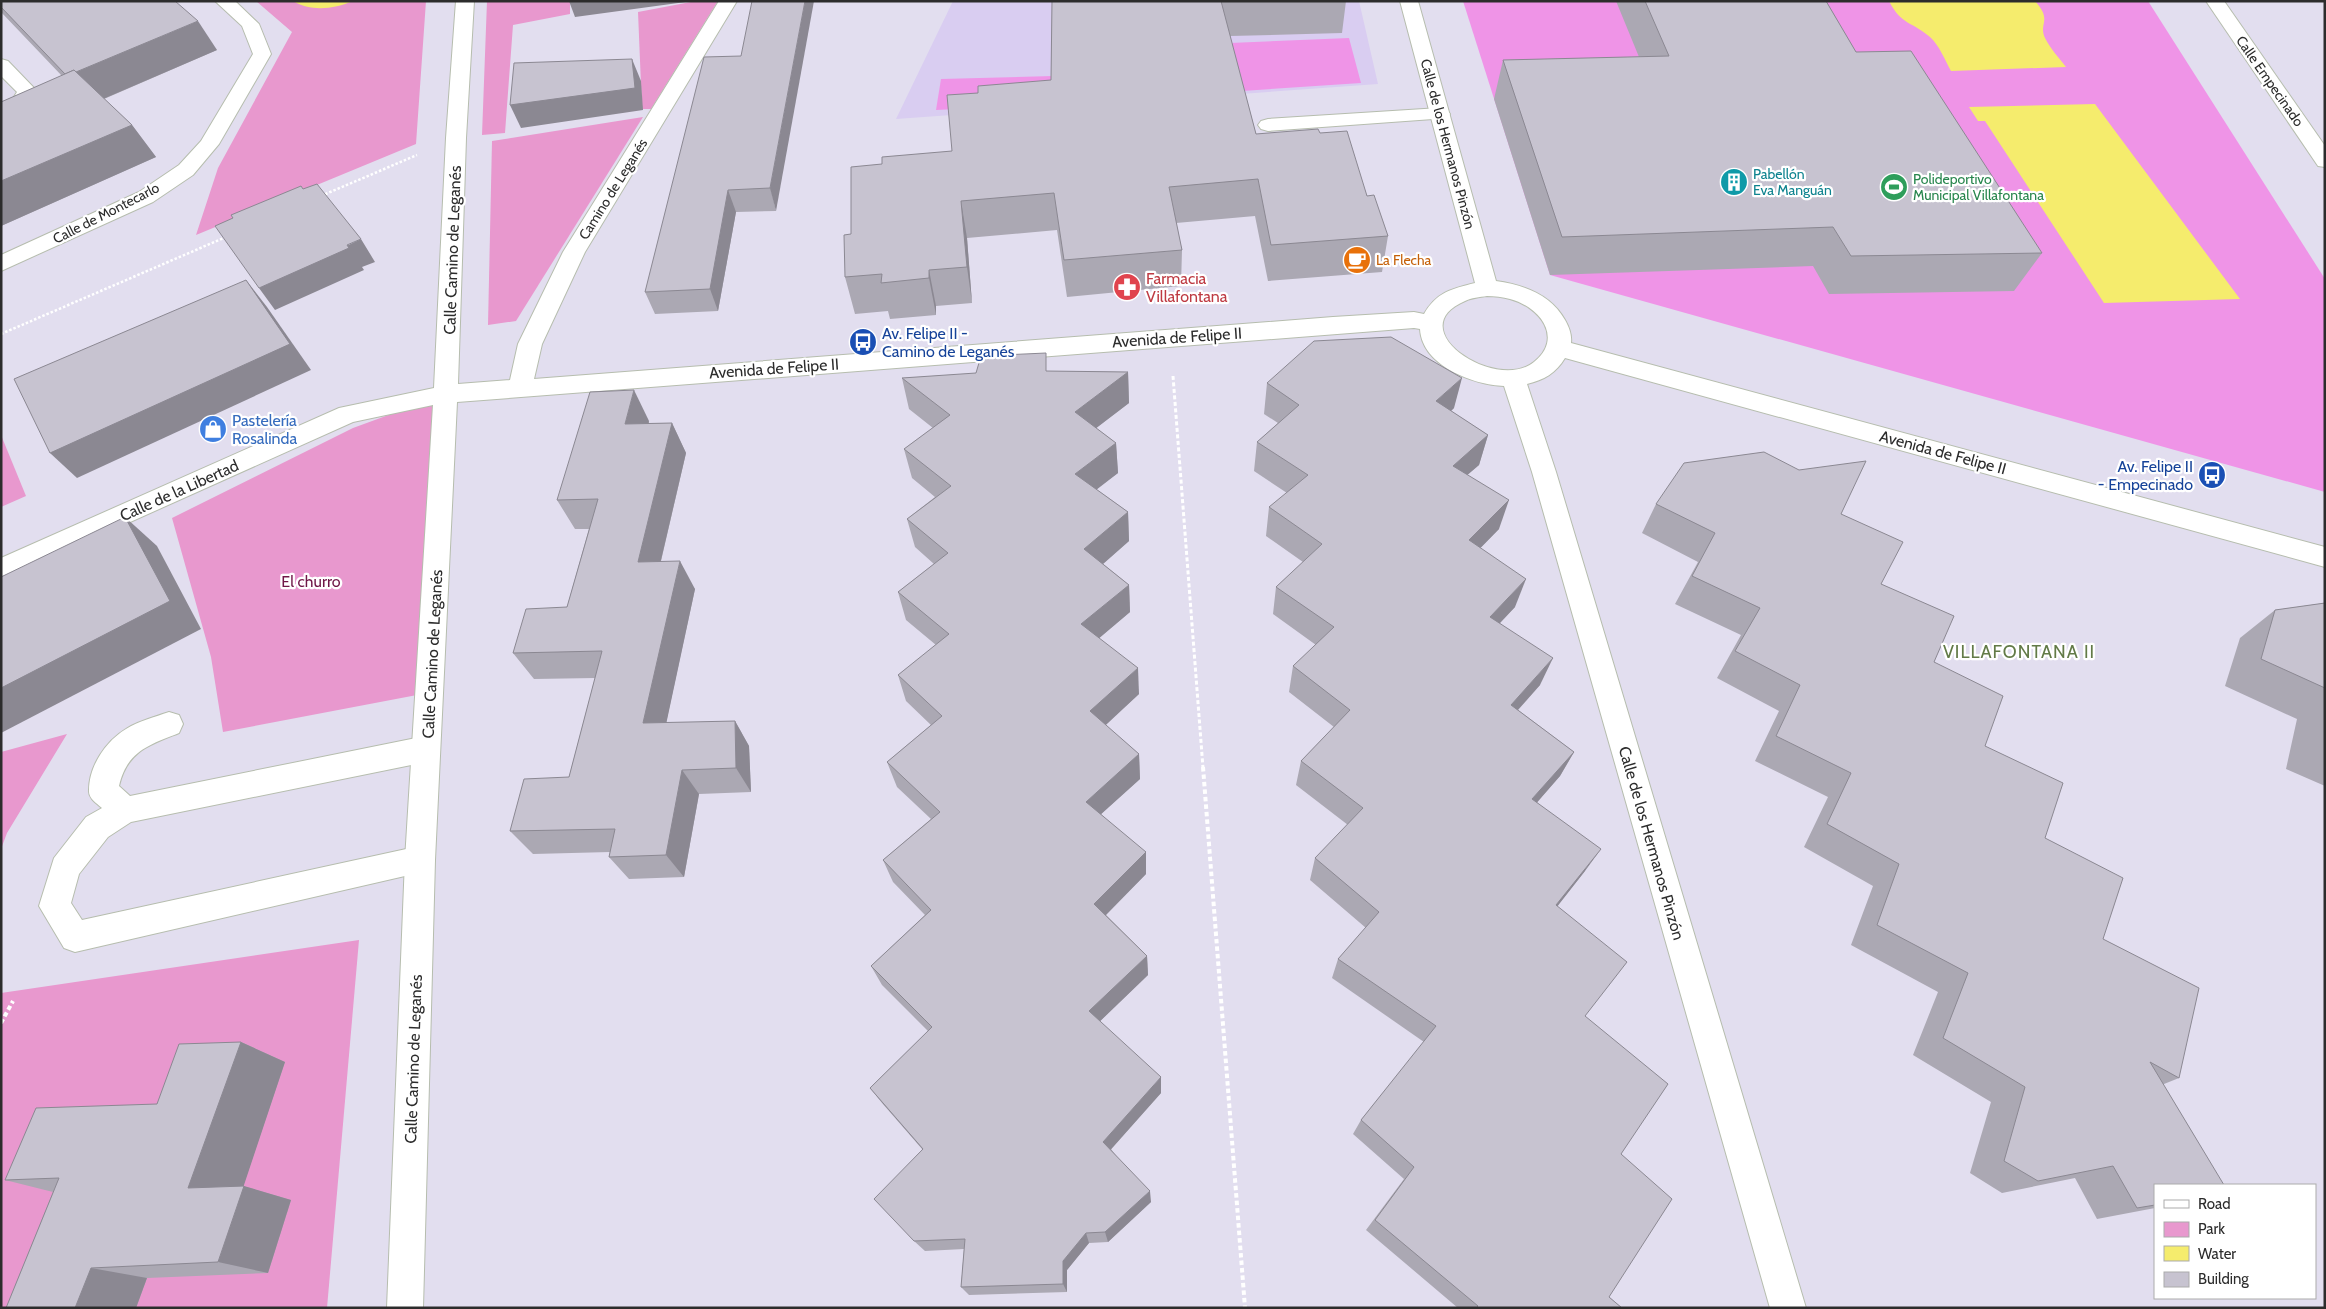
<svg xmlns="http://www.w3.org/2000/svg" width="2326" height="1309" font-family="Cabin,sans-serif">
<rect width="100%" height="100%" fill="#e2deef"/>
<polygon fill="#d9cdf1" points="953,1 1359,1 1378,84 896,119"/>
<g fill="#e898ce">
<polygon points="256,1 426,1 416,144 196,235 218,168 292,32"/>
<polygon points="487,1 570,1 570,14 513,25 505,133 482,135"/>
<polygon points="696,1 718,1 651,109 642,109 638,12"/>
<polygon points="643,117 516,321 488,325 492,141"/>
<polygon points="446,394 417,695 223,732 211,657 172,518 353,428"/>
<polygon points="1,435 26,496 1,507"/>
<polygon points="67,734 7,833 1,849 1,752"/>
<polygon points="359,940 327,1308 1,1308 1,993"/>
</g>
<g fill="#ef94e7">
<polygon points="1463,1 2148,1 2325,279 2325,492 1550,275"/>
<polygon points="1349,38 1361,83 1212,93 1206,44"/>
<polygon points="1203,72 1210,97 936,110 941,79"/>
</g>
<g fill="#f5ec6d">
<path d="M293 1H353C334 9 311 12 293 1Z"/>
<path d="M1889 1H2035C2053 21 2038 23 2045 38 2050 48 2059 58 2066 67L1951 71C1945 60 1939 45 1930 37 1913 22 1901 25 1889 1Z"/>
<polygon points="2095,104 2240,299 2104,303 1985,121 1978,121 1969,107"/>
</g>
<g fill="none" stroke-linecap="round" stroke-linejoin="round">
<g stroke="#b6bdae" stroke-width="2">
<g id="lane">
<polygon points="1440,108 1447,110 1450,114 1447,118 1268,131 1261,129 1258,125 1261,121 1268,119"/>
<path d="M169 712 179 715 183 724 179 733C149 745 127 751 119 786L130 796 426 736 436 740 440 749 436 758 426 762 131 822 108 837 79 874 71 903 82 920 420 846 431 850 435 860 431 870 75 952 64 948 39 906 54 858 86 817 102 808C96 803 88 798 89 790 89 766 106 741 126 729 138 721 155 717 169 712Z"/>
</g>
</g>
<g stroke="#b6bdae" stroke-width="2">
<g id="street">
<polygon points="215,1 235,1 259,24 271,54 219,144 193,175 153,202 1,271 1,255 139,192 179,165 201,141 253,54 242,26"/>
<path d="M456 1H474L466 138 458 384 510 380 518 344 563 252 719 1H737L585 252 542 344 534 379 1333 317 1414 312 1424 314C1437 292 1451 289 1475 283L1400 1H1418L1496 281C1525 285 1551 295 1565 320 1569 327 1572 335 1571 343L2325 547V567L1565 358C1556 373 1544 380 1527 384L1556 472 1806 1308H1770L1532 472 1504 386C1474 385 1422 366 1420 329L1414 328 457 402 435 860 423 1308H387L405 860 433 405 353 422 1 580V558L339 408 434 388 446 138ZM1487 296C1494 296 1503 297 1510 299 1540 307 1564 338 1534 362 1496 393 1399 329 1465 301 1471 298 1480 297 1487 296Z"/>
<polygon points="2206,1 2224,1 2325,146 2325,167 2318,166"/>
<polygon points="1,59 8,61 37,91 15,126 1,130 1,117 17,92 1,76"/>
</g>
</g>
<g stroke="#fff" stroke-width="2.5" stroke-dasharray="2.5 2" stroke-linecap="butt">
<polyline points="321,196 417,155"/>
<polyline points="1,334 226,237"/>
</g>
<polyline stroke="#fff" stroke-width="3" stroke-dasharray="4 2.5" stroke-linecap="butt" points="1173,376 1203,768"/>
<g stroke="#fff" stroke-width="4" stroke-dasharray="4.5 3" stroke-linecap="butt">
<polyline points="1203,767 1245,1308"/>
<polyline points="1,1023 13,1001"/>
</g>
<use href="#lane" fill="#fff" fill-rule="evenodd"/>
<use href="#street" fill="#fff" fill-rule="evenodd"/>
</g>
<g fill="#aba8b3">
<polygon points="1,1 217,50 104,99 132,125 156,157 1,226 1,102 62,76 1,12"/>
<polygon points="1052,1 1346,1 1342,33 1230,36 1256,134 1320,133 1367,196 1388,236 1382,272 1268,281 1255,216 1176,223 1182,250 1181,286 1067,297 1057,230 967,238 972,303 936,306 936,315 890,319 888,311 855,314 845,277 851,234 882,164 952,151 978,93 1051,80"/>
<polygon points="1616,1 1826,1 1856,52 2042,253 2014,291 1829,294 1813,266 1550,275 1494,99 1503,60 1639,57"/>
<polygon points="741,56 776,211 736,212 718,311 655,314 645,292"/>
<polygon points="1048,371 1128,372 1129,403 1096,428 1116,443 1118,473 1096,489 1128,512 1129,541 1103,564 1129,585 1130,612 1099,638 1139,694 1105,725 1139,754 1140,779 1101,814 1146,874 1106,915 1147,956 1148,975 1100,1021 1161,1093 1111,1149 1151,1202 1108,1242 1089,1243 1067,1270 1067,1292 969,1295 961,1287 964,1249 925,1251 914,1241 922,1149 882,1103 870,1088 928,1031 882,985 871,966 925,915 893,882 883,860 931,819 897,787 887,762 931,725 906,701 898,675 936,645 906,620 898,592 934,564 915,547 907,519 935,497 912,478 904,449 933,428 909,409 902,378"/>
<polygon points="1267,383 1454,408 1451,411 1488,435 1479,465 1467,475 1499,529 1480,548 1515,607 1500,623 1540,685 1518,710 1574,752 1560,776 1537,802 1585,871 1557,906 1585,1016 1621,1154 1609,1297 1622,1308 1458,1308 1366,1230 1404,1179 1353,1134 1361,1120 1424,1042 1332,978 1338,959 1366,928 1310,880 1315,858 1348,825 1296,785 1301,761 1334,727 1289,692 1293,666 1316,645 1273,614 1276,587 1303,562 1266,536 1269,507 1287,493 1254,471 1257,442 1278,423 1264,414"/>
<polygon points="649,421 649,423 672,423 686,453 661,561 695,589 666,723 735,721 749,746 751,792 699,794 684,877 629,879 609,857 610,852 533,854 510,831 569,777 595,678 534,679 513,653 567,607 589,529 575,529 557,500"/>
<polygon points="1656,504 1841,514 1881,584 1934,662 1985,746 2045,838 2103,939 2179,1078 2164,1084 2155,1185 2155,1208 2097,1219 2075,1178 2002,1193 1970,1173 1991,1102 1913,1055 1938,992 1851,945 1873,886 1804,847 1828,797 1755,761 1779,711 1717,678 1741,635 1675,604 1698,562 1642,533"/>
<polygon points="2325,603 2325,786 2286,769 2297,719 2225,686 2240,638 2275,610"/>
<polygon points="241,1042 285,1062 243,1186 291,1200 268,1273 147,1278 136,1308 6,1308 53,1192 5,1180 157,1104"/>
</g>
<g fill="#8b8892">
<polygon points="569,1 693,1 575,17"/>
<polygon points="805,1 814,1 776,211 770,188"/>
<polygon points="198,21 217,50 89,105 67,76"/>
<polygon points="632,59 641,81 643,110 521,128 510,105"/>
<polygon points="132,125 156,157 1,226 1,181"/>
<polygon points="728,190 736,212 718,311 710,289"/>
<polygon points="961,201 967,238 972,303 967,267"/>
<polygon points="361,239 375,262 362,267 364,270 275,310 259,288"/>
<polygon points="929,270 936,306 936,315 929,278"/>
<polygon points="246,280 267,307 311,370 77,478 50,453"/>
<polygon points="1128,372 1129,403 1078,442 1075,412"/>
<polygon points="1462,378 1454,408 1428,432 1436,401"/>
<polygon points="634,390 649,421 641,454 625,424"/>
<polygon points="672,423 686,453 654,590 638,562"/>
<polygon points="1488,435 1479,465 1444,495 1453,466"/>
<polygon points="1116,443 1118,473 1078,504 1075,474"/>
<polygon points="1509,500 1499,529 1460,569 1469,540"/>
<polygon points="1128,512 1129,541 1087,578 1084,549"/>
<polygon points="125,517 157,546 201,629 1,733 1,688"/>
<polygon points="680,561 695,589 661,748 643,723"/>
<polygon points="1526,579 1515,607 1480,644 1490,617"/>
<polygon points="1129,585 1130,612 1084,651 1081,624"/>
<polygon points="1553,658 1540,685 1499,731 1511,705"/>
<polygon points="1138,668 1139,694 1093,737 1090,711"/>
<polygon points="735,721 749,746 751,792 736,768"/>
<polygon points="1574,752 1560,776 1520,822 1532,799"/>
<polygon points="1139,754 1140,779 1089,825 1086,802"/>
<polygon points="682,770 699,794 684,877 666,855"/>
<polygon points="1601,849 1585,871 1542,926 1556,905"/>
<polygon points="1146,852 1146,874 1096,925 1094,904"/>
<polygon points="1147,956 1148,975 1092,1029 1089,1011"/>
<polygon points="241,1042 285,1062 238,1203 188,1188"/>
<polygon points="1161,1077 1161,1093 1106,1155 1103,1142"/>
<polygon points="244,1186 291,1200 268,1273 218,1262"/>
<polygon points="1150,1191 1151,1202 1108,1242 1105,1232"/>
<polygon points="1086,1233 1089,1243 1067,1270 1067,1292 1063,1284 1063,1261"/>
<polygon points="91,1268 147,1278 136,1308 75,1308"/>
</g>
<g fill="#c7c3d0" stroke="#8b8892">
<polygon points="1,1 175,1 198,21 76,72 74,70 65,74 1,7"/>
<polygon points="752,1 805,1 770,188 728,190 710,289 645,292 704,57 741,56"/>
<polygon points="1052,1 1221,1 1256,134 1318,129 1320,133 1347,131 1367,196 1374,195 1388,236 1271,245 1258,179 1169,187 1182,250 1064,260 1054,193 961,201 967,267 929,270 929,278 881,283 882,274 845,277 844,235 851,234 851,167 882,164 882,157 952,151 947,95 978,93 978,86 1051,80"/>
<polygon points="1645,1 1826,1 1856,52 1911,51 2042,253 1851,256 1833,227 1562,237 1503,60 1669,56"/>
<polygon points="632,59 635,88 510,105 514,63"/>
<polygon points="74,70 132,125 1,181 1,102"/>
<polygon points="317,184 361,239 347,245 349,248 259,288 215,226 233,218 231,215 301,186 303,189"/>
<polygon points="246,280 290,344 50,453 14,379"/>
<polygon points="1391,337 1462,378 1436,401 1488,435 1453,466 1509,500 1469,540 1526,579 1490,617 1553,658 1511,705 1574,752 1532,799 1601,849 1556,905 1627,962 1585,1016 1668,1084 1621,1154 1672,1199 1609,1297 1622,1308 1476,1308 1478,1306 1375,1220 1414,1167 1361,1120 1436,1026 1338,959 1379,912 1315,858 1363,808 1301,761 1350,710 1293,666 1334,627 1276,587 1322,544 1269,507 1308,475 1257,442 1299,405 1267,383 1314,341"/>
<polygon points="1046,353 1046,371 1128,372 1075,412 1116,443 1075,474 1128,512 1084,549 1129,585 1081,624 1138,668 1090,711 1139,754 1086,802 1146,852 1094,904 1147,956 1089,1011 1161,1077 1103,1142 1150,1191 1105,1232 1086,1233 1063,1261 1063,1284 961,1287 965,1239 914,1241 874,1199 923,1149 870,1088 932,1027 871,966 931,910 883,860 940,812 887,762 942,716 898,675 949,634 898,592 948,553 907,519 951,486 904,449 950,415 902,378 976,373 981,356"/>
<polygon points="634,390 625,424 672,423 638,562 680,561 643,723 735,721 736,768 682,770 666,855 609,857 615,829 510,831 524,779 569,777 602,651 513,653 526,609 567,607 598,499 557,500 590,392"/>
<polygon points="1764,452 1799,470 1866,461 1841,514 1903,542 1881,584 1954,616 1934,662 2003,696 1985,746 2063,783 2045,838 2123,878 2103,939 2199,988 2179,1078 2150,1062 2224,1185 2155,1185 2155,1205 2137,1208 2113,1166 2038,1181 2004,1161 2025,1087 1943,1038 1968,973 1877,925 1899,864 1827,824 1851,773 1776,736 1800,685 1735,651 1760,608 1692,576 1715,533 1656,504 1684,463"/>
<polygon points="125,517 170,601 1,688 1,577"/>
<polygon points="2325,603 2325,688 2261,659 2275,610"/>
<polygon points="241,1042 188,1188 244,1186 218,1262 91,1268 75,1308 6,1308 59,1178 5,1180 36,1108 157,1104 179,1044"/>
</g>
<defs>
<g id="building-disc" transform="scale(1.4375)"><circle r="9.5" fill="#0f9aa8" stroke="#fff"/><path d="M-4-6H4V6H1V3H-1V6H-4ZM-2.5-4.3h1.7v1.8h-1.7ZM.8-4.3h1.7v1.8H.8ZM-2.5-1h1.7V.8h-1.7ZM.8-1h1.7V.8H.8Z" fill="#fff"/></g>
<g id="stadium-disc" transform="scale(1.4375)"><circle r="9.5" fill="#2e9e5b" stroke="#fff"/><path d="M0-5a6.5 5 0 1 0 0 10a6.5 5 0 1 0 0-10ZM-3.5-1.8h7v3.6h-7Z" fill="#fff"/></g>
<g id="cafe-disc" transform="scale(1.4375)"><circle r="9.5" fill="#e8710a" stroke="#fff"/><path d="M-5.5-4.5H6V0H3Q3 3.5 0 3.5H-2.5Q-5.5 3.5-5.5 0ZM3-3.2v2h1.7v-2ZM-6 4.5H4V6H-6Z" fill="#fff"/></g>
<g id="pharmacy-disc" transform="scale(1.4375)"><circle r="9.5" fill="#e0444e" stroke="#fff"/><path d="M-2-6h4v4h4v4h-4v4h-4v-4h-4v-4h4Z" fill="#fff"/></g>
<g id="bus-disc" transform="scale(1.4375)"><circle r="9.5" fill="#1a4fb4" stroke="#fff"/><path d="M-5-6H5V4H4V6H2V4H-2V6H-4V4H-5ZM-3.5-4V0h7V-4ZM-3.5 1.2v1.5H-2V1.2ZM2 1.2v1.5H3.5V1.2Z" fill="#fff"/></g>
<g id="shop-disc" transform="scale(1.4375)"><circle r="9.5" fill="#3f7fe0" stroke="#fff"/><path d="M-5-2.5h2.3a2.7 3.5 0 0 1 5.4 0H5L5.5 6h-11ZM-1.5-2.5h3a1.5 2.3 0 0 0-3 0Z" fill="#fff"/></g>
</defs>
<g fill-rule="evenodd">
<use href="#building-disc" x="1734" y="182"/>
<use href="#stadium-disc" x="1894" y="187"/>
<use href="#cafe-disc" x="1357" y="260"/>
<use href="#pharmacy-disc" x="1127" y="287"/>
<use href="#bus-disc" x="863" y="342"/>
<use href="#shop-disc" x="213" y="429"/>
<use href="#bus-disc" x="2212" y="475"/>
</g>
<g text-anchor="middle" stroke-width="4.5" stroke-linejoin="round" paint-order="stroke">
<g font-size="14" fill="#2c2c2c" stroke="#fff">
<text transform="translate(2270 81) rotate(55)" y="5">Calle Empecinado</text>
<text transform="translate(1448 144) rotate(75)" y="5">Calle de los Hermanos Pinzón</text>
<text transform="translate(613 189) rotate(-58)" y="5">Camino de Leganés</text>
<text transform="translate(106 213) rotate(-27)" y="5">Calle de Montecarlo</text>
</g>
<g font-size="14" fill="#0d838f" stroke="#fff" text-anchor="start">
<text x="1753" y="179">Pabellón<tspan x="1753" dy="16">Eva Manguán</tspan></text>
</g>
<g font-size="14" fill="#27864d" stroke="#fff" text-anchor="start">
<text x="1913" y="184">Polideportivo<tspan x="1913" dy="16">Municipal Villafontana</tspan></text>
</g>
<g font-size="14" fill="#c56008" stroke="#fff" text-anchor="start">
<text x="1376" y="265">La Flecha</text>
</g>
<g font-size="16" fill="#2c2c2c" stroke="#fff">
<text transform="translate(452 250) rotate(-88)" y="6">Calle Camino de Leganés</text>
<text transform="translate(1177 337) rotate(-4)" y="6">Avenida de Felipe II</text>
<text transform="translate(774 368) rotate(-4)" y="6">Avenida de Felipe II</text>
<text transform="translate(1943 452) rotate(15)" y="6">Avenida de Felipe II</text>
<text transform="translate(179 490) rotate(-24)" y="6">Calle de la Libertad</text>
<text transform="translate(432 654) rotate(-87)" y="6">Calle Camino de Leganés</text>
<text transform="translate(1652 843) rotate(74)" y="6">Calle de los Hermanos Pinzón</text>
<text transform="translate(413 1059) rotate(-88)" y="6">Calle Camino de Leganés</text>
</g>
<g font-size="16" fill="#be3a42" stroke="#fff" text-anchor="start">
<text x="1146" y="284">Farmacia<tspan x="1146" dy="18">Villafontana</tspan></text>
</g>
<g font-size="16" fill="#164399" stroke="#fff" text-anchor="start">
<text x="882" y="339">Av. Felipe II -<tspan x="882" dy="18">Camino de Leganés</tspan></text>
<text x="2193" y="472" text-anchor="end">Av. Felipe II<tspan x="2193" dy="18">- Empecinado</tspan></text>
</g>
<g font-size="16" fill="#366cbe" stroke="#fff" text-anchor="start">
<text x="232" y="426">Pastelería<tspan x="232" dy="18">Rosalinda</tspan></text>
</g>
<g font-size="16" fill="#6f1747" stroke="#fff">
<text x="311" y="587">El churro</text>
</g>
<g font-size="18" letter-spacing="1" fill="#627a47" stroke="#fff">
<text x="2019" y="658">VILLAFONTANA II</text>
</g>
</g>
<rect width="2326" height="1309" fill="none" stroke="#2c2c2c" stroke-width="5"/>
<rect x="2154" y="1184" width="162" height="115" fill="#ffffff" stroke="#ababab"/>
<rect x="2164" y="1200" width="25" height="8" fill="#ffffff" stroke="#ababab"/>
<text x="2198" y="1209" font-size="15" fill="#2c2c2c">Road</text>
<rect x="2164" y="1222" width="25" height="15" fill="#e898ce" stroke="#ababab"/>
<text x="2198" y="1234" font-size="15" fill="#2c2c2c">Park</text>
<rect x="2164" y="1246" width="25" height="15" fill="#f5ec6d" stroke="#ababab"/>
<text x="2198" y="1259" font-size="15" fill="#2c2c2c">Water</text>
<rect x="2164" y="1272" width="25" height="15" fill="#c7c3d0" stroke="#ababab"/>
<text x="2198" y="1284" font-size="15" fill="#2c2c2c">Building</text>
</svg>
